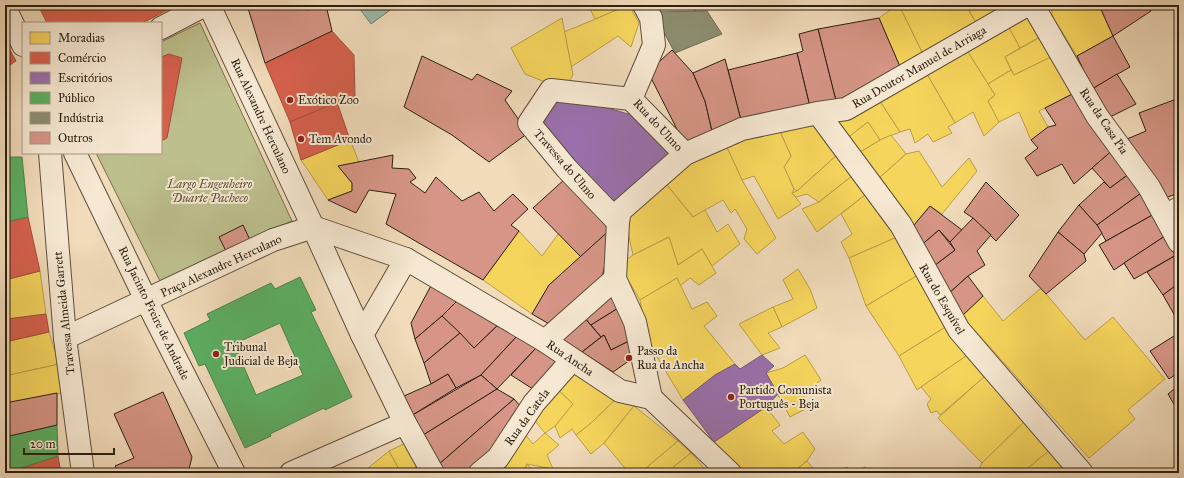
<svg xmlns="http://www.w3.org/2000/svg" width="1184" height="478" font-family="'IM FELL Great Primer',serif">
<rect width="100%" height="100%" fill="#f1dbba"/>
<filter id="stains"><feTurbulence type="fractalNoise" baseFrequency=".005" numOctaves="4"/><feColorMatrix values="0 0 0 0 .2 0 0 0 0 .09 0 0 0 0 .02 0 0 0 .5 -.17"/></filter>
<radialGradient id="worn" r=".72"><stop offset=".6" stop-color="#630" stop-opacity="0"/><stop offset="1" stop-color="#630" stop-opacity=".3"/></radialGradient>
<polygon fill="#bdbf8d" stroke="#74704f" points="200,23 292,221 161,283 96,153 161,153 161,42"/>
<polygon fill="#9bbbac" stroke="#6f7d6e" points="357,5 397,5 371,24"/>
<g fill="#f6d55c" stroke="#b99f46">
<polygon points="588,5 629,5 595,19"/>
<polygon points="629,5 639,23 631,47 618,36 571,67 564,32"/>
<polygon points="897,5 899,5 923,54 901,69 879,18"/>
<polygon points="899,5 966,5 980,30 923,54"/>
<polygon points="966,5 1015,5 980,30"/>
<polygon points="1055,5 1099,5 1113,36 1077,56 1052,16 1052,9"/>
<polygon points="1034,12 1044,35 1020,48 1007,24"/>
<polygon points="562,18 573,75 567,84 545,82 525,74 511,48"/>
<polygon points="1007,24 1020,48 1005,57 1011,70 988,84 966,49"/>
<polygon points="1044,35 1055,55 1014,75 1005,57"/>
<polygon points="966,49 995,95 988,101 999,122 984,136 973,112 955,123 927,74"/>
<polygon points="1055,55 1078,91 1039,111 1048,127 1031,140 1019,112 999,122 988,101 995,95 988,84 1011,70 1014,75"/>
<polygon points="927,74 955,123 948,127 952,133 933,142 928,134 915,143 910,129 900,132 879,100"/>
<polygon points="879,100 900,132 880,140 868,122 846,139 836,123"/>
<polygon points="814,120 838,154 797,191 794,189 784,167 791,156 778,127"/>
<polygon points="868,122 880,140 857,154 846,139"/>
<polygon points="778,127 791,156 784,167 794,189 792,193 801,204 778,219 754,176 742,180 725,143"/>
<polygon points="891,135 906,154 876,181 857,154 880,140"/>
<polygon points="350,140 359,162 338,166 352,183 352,191 328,200 301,160"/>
<polygon points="725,143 742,180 776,238 757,254 744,239 747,229 735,209 731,213 723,200 693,217 663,180"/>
<polygon points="919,151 942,187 969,158 977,171 942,214 930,206 909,231 876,181 906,154"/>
<polygon points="838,154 852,176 819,202 807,194 796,197 792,193 797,191"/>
<polygon points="852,176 865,195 817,232 802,209 819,202"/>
<polygon points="663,180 693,217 705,210 717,232 728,224 740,244 712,266 702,249 678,265 669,237 633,255 625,218"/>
<polygon points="865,195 897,237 849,258 841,242 852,234 841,214"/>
<polygon points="519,231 542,256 559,233 581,257 549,285 532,314 483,280"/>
<polygon points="669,237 678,265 702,249 716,273 699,285 690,278 680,286 677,278 640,300 624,273 622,263 633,255"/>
<polygon points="897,237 918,275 866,306 849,258"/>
<polygon points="798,269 810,289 817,308 782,327 773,307 793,299 783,280"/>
<polygon points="40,271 46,314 7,319 5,309 5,280"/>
<polygon points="918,275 947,326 899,356 866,306"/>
<polygon points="677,278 692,309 707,302 717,316 704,326 735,364 715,375 683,400 647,340 640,300"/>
<polygon points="1041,288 1085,340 1113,317 1165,379 1128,410 1135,419 1089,458 962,316 983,296 1003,321"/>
<polygon points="773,307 782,327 768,333 780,348 762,355 739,324"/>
<polygon points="947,326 966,356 917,390 899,356"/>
<polygon points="49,332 59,364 5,376 5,342"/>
<polygon points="805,355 821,380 803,394 809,407 790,417 766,373 783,368"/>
<polygon points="966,356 984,377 940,415 937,411 931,413 927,404 931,399 921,387"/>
<polygon points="59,364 62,393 5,403 5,376"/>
<polygon points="571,370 617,398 591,423 576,435 572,429 560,438 555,426 573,404 556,388"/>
<polygon points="984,377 1025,421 982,463 938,418"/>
<polygon points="556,388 573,404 555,426 545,433 532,417"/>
<polygon points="617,398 634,406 604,443 591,454 576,435 591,423"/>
<polygon points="634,406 678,441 640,473 629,473 604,443"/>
<polygon points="766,407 780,425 772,431 784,444 803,432 815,449 807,461 792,473 743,473 714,442"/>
<polygon points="1025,421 1051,449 1022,473 977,473 982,463"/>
<polygon points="523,432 533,444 545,433 559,445 547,455 553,469 527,464 523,473 515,473 498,463"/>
<polygon points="410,441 420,464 407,473 401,473 389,451"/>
<polygon points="678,441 691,453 666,473 640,473"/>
<polygon points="1051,449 1070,468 1062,473 1022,473"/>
<polygon points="389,451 401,473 362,473"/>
<polygon points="691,453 708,473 666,473"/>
<polygon points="807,461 817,473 792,473 793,472"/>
<polygon points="498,463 515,473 491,473"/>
<polygon points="420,464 426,473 407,473"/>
<polygon points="527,464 535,473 523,473"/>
<polygon points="846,467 854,472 865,467 871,473 840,473"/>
</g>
<g fill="#d6604d" stroke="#a34d3b">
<polygon points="38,5 176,5 143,23 47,23"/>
<polygon points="332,31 354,55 355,96 290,122 265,63"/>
<polygon points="5,41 16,61 5,68"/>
<polygon points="169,54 182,58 167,138 161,141 161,57"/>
<polygon points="337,102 350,140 301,160 290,122"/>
<polygon points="28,217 40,271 5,280 5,222"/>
<polygon points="5,311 7,319 46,314 49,332 5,342"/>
<polygon points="58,456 61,473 7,473"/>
</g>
<g fill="#9970ab" stroke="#78587d">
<polygon points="561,94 638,117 675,151 613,208 539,121"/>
<polygon points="762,355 774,366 766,373 778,394 766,407 714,442 683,400 715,375 735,364 740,369"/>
</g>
<g fill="#5aae61" stroke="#4c8349" fill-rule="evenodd">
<polygon points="5,157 22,157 28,217 5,222"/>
<path d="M300 277 316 310 311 312 352 397 325 410 324 408 270 434 271 436 245 448 205 364 199 366 184 333 210 320 207 314 271 283 275 289ZM280 323 303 375 256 395 234 344Z"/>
<polygon points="57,425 58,456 5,473 5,437"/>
</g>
<polygon fill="#8c8c6e" stroke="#6f6c52" points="707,11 722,34 675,53 653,12"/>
<g fill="#d69586" stroke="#2c2011">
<polygon points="247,5 303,5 307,10 326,5 332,31 265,63"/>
<polygon points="692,5 724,5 694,10"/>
<polygon points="1099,5 1147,5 1151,11 1113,36"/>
<polygon points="879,18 901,69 836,101 818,29"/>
<polygon points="818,29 836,101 810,107 797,53 803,51 799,34"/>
<polygon points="1113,36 1130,67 1092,89 1077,56"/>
<polygon points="672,50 693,73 705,101 712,131 685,145 648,72"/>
<polygon points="797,53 810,107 742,124 728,70"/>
<polygon points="422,56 472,80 477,74 512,91 505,100 528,133 489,162 452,135 404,107"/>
<polygon points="725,59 742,124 712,131 705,101 693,73"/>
<polygon points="1117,74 1136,104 1110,117 1092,89"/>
<polygon points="1078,91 1115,148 1074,184 1062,164 1037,176 1025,158 1038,148 1031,140 1048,127 1056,125 1045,108"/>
<polygon points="1179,98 1179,193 1165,198 1127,139 1146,131 1139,113"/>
<polygon points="1115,148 1133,171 1110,188 1092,168"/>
<polygon points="393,155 392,168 409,169 416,178 410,182 425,193 436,177 462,201 479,192 494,211 513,194 528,209 511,225 519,231 483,280 386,224 396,194 369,190 356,213 328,200 352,191 352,183 338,166"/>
<polygon points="1133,171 1144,191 1097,225 1079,205 1104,182 1110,188"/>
<polygon points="566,178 613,227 581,257 533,208"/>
<polygon points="986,182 1019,215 996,241 973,218 964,212"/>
<polygon points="1144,191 1156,213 1106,241 1097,225"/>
<polygon points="1079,205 1097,225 1102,233 1084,254 1058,232"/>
<polygon points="930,206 962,230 950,242 939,230 918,248 909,231"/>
<polygon points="1156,213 1168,234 1114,270 1099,245"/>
<polygon points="973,218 991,235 977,251 985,265 968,276 946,296 930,269 955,250 950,242"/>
<polygon points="243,225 250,240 226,251 219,237"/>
<polygon points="613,227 602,278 551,325 532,314 549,285"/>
<polygon points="939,230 955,250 930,269 918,248"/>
<polygon points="1058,232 1084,254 1086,261 1046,294 1029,276"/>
<polygon points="1168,234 1178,254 1134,279 1124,263"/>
<polygon points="1178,254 1179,283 1163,295 1147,272"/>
<polygon points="968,276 983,296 962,316 946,296"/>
<polygon points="434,280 461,297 442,316 415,339 411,323"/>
<polygon points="1179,283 1179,323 1163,295"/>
<polygon points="611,290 620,307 591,325 582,315"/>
<polygon points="461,297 500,323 474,348 442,316"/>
<polygon points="620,307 631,340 611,350 604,335 601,337 591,325"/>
<polygon points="582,315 601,337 582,352 557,336"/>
<polygon points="442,316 460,333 424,363 415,339"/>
<polygon points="500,323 518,335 481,375 456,388 448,374 431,384 424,363 460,333 474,348"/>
<polygon points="1179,325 1179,335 1174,329"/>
<polygon points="518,335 537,347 497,389 481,375"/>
<polygon points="604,335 611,350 631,340 636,356 613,372 582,352"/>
<polygon points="1174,336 1179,343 1179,372 1169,379 1150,351"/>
<polygon points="537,347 561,364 536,391 511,375"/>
<polygon points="448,374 456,388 411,416 404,396 431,384"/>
<polygon points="481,375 497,389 420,437 411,416"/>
<polygon points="1179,385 1179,413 1168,394"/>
<polygon points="497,389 514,399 438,465 420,437"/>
<polygon points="163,392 192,457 188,473 119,473 115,466 134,458 114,414"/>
<polygon points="57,393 57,425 5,437 5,403"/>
<polygon points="514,399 522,408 498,449 472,473 443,473 438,465"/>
</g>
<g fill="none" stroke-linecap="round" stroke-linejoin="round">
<g stroke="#5d4f3b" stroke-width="20">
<polyline id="service" points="1164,214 1179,206"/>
</g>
<g stroke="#5d4f3b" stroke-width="24">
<g id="minor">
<polyline points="209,5 313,227 362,335 405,423 433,473"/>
<polyline points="644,5 651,18 654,45 631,99 685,154"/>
<polyline points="1025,5 1035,9 1097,116 1149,187 1179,242"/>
<polyline points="5,8 23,45"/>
<polyline points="161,28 205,5"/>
<polyline points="818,113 901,225 959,330 1082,473"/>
<polyline points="50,153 65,338 83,473"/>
<polyline points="75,153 146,300 234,473"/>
<polyline points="618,222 567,169 529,123 551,90 631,99"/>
<polyline points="313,227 406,259 545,341 620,391 651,398 730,473"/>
<polyline points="362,335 406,259"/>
<polyline points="65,338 273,240 313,227"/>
<polyline points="545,341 615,279"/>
<polyline points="651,398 635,322 615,279 618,222 620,211 685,154 742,129 818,113 846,109 1027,5"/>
<polyline points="291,473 405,423"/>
<polyline points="480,473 498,458 534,403 572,360"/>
</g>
</g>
<use href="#service" stroke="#f6e8d2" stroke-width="18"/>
<use href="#minor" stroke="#f6e8d2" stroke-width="22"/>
</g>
<g fill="#8f2418" stroke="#f6e8d2" stroke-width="1.5">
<circle cx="290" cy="100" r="4"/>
<circle cx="301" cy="139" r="4"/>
<circle cx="216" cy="354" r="4"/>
<circle cx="629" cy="358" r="4"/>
<circle cx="731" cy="397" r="4"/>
</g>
<g text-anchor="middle" stroke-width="4" stroke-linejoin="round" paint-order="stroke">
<g font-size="12" fill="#2c2011" stroke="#f6e8d2">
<text transform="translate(919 67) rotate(-30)" y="4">Rua Doutor Manuel de Arriaga</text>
<text transform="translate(261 116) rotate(65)" y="4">Rua Alexandre Herculano</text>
<text transform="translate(1104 121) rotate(56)" y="4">Rua da Casa Pia</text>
<text transform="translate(658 125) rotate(47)" y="4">Rua do Ulmo</text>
<text transform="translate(565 164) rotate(49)" y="4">Travessa do Ulmo</text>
<text transform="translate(221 266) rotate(-25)" y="4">Praça Alexandre Herculano</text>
<text transform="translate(942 299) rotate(60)" y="4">Rua do Esquível</text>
<text transform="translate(64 313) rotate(-96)" y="4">Travessa Almeida Garrett</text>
<text transform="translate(154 313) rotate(64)" y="4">Rua Jacinto Freire de Andrade</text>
<text transform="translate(570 358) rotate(34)" y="4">Rua Ancha</text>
<text transform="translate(527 417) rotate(-54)" y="4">Rua da Catela</text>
</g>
<g font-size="12" fill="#2c2011" stroke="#f6e8d2" text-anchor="start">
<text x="298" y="104">Exótico Zoo</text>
<text x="309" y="143">Tem Avondo</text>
<text x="224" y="351">Tribunal<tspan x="224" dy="14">Judicial de Beja</tspan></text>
<text x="637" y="355">Passo da<tspan x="637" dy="14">Rua da Ancha</tspan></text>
<text x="739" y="394">Partido Comunista<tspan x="739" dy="14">Português - Beja</tspan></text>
</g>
<g font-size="12" font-style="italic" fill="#585036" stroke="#f6e8d2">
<text x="210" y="188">Largo Engenheiro<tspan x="210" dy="14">Duarte Pacheco</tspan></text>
</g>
</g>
<rect width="1184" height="478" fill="none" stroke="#f1dbba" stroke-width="20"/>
<rect x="6" y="6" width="1172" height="466" fill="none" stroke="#2c2011" stroke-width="2"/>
<rect x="10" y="10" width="1164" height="458" fill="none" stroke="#2c2011"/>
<rect x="22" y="22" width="140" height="132" fill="#f6e8d2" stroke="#a59885"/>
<rect x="30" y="32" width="20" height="12" fill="#f6d55c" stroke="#a59885"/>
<text x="58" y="42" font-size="12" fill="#2c2011">Moradias</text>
<rect x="30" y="52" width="20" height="12" fill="#d6604d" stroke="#a59885"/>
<text x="58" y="62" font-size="12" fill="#2c2011">Comércio</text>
<rect x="30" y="72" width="20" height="12" fill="#9970ab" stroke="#a59885"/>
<text x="58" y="82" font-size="12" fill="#2c2011">Escritórios</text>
<rect x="30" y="92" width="20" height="12" fill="#5aae61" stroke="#a59885"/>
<text x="58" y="102" font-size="12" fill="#2c2011">Público</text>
<rect x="30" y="112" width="20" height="12" fill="#8c8c6e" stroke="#a59885"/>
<text x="58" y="122" font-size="12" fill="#2c2011">Indústria</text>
<rect x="30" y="132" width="20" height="12" fill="#d69586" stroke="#a59885"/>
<text x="58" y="142" font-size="12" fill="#2c2011">Outros</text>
<path d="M24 448v6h90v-6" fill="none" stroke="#2c2011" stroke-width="2"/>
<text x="30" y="448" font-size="12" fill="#2c2011" stroke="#f6e8d2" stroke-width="3" paint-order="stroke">20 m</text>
<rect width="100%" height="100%" filter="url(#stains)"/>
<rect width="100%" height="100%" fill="url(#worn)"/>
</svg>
